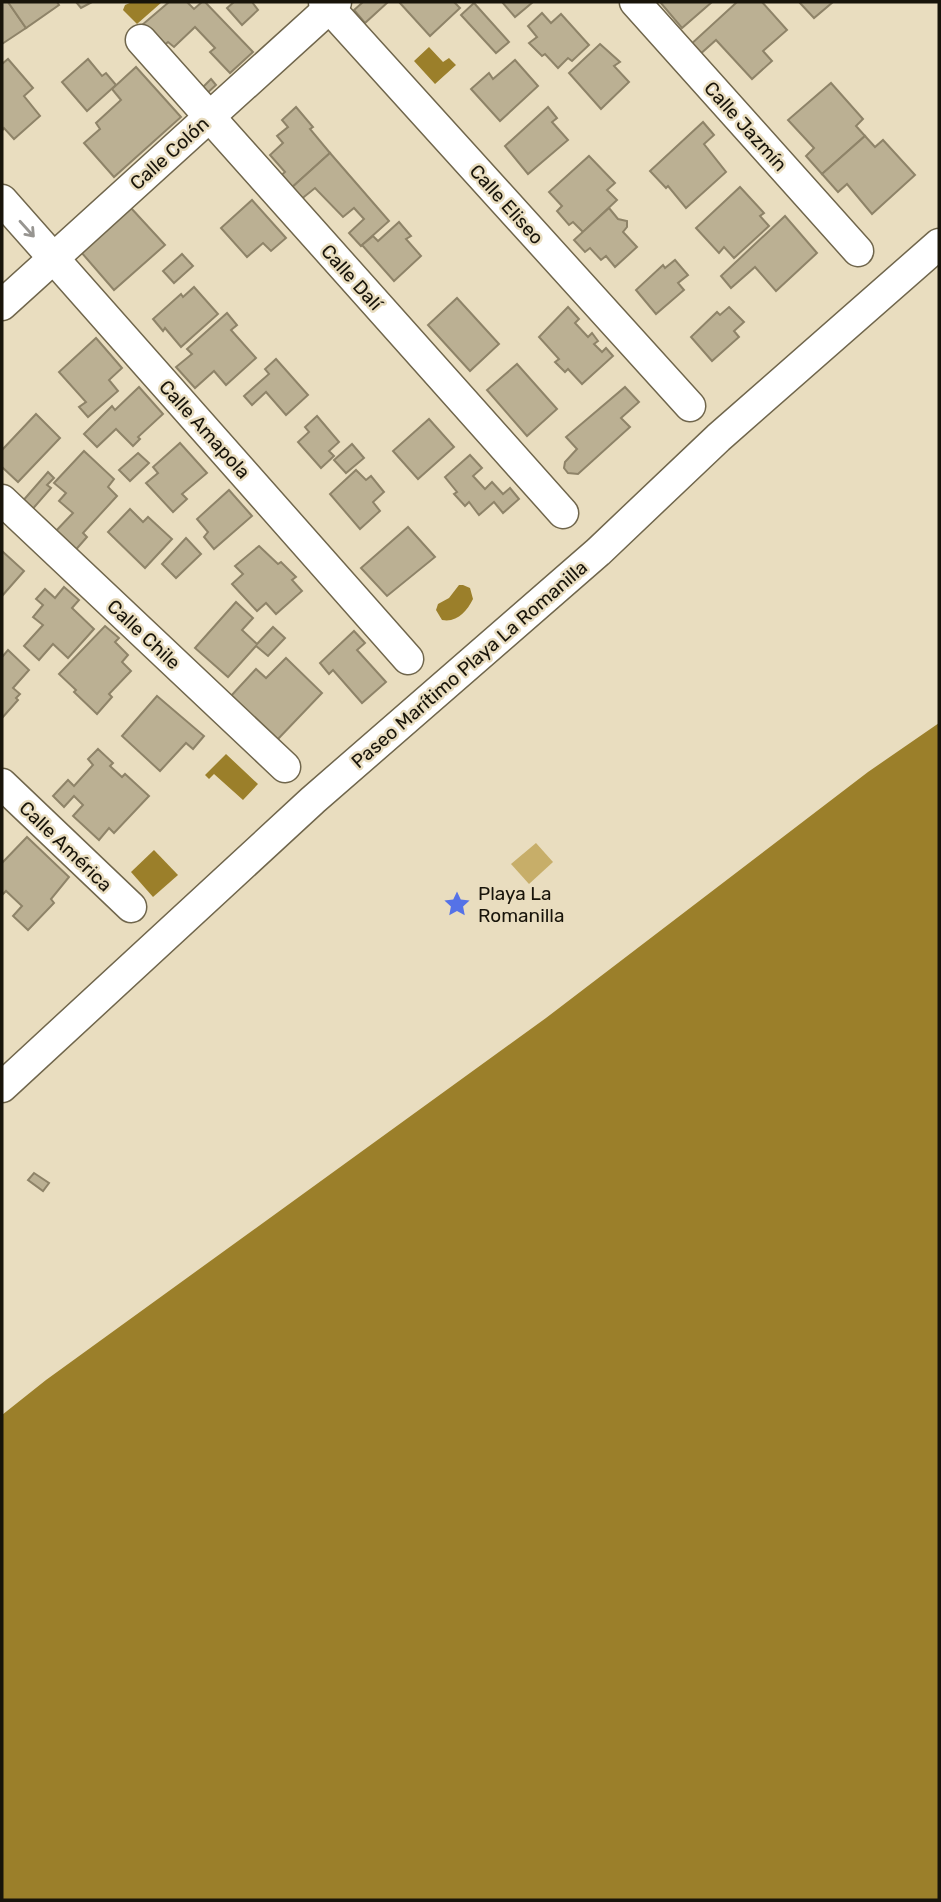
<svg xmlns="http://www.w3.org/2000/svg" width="941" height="1902" font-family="Rubik,sans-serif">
<rect width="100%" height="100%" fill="#e9ddbf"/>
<polygon fill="#c7ae69" points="536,843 553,862 529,884 511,864"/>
<g fill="#9b7f2a">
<polygon points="132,2 162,2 137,24 123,10 125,5"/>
<polygon points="429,47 443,62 449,58 456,65 435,84 414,61"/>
<path d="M459 585H463L470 588 473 599C467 611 457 623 442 620L436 610 438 604 449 598Z"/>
<polygon points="939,723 939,1900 2,1900 2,1415 46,1380 546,1018 868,772"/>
<polygon points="226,754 258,784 243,800 214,774 209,779 205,775"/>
<polygon points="154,850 178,875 153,897 131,872"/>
</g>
<g fill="#bbb093" stroke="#8e8368" stroke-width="2">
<polygon points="2,2 8,2 26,28 2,44"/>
<polygon points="8,2 57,2 59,5 26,28"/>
<polygon points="76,2 92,2 81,8"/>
<polygon points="169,2 187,2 194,9 202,2 205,2 253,52 230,73 210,52 215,48 195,27 174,47 168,42 162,47 142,25"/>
<polygon points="234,2 252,2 258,10 242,25 227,8"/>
<polygon points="363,2 388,2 365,23 354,10"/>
<polygon points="399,2 454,2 460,8 430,36"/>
<polygon points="502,2 533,2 515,17"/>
<polygon points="660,2 712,2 682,28"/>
<polygon points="737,2 762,2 787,30 763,51 772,61 752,79 716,40 698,56 689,46"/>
<polygon points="799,2 833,2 814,18"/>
<polygon points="474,3 509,42 496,53 461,15"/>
<polygon points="542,13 551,23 561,14 589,45 572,61 568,58 558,68 545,54 542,56 529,43 537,37 528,26"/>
<polygon points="600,44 620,62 614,66 629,82 601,109 569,73"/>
<polygon points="8,59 33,88 24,96 40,116 14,139 4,128 2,131 2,64"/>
<polygon points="88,59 102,76 106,73 116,85 87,111 62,82"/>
<polygon points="515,60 538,86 500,121 471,89 489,73 493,79"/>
<polygon points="136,67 181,117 114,177 84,143 100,129 96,123 121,100 112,89"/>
<polygon points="211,79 216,85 205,95 200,90"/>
<polygon points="831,83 863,119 856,126 865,136 822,174 806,156 814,148 788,120"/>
<polygon points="296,107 313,127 310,129 330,153 289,190 278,178 285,172 270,155 283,143 277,136 288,127 282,120"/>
<polygon points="548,107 557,118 552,122 568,140 528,174 505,146"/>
<polygon points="703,122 714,135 704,144 726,172 686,208 668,186 666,188 650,171"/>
<polygon points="865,136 875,147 883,140 915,175 872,214 847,184 838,192 822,174"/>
<polygon points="330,153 389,221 361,246 349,233 364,219 354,208 343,217 315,188 299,201 289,190"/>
<polygon points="589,156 615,183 607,190 617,200 583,232 573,222 569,225 557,211 562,206 549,192"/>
<polygon points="740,187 764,213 760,216 769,226 734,258 724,247 719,253 696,228"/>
<polygon points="252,200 286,238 271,251 263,243 247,257 221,228"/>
<polygon points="131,208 165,245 114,290 81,252"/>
<polygon points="609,208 618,219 627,221 627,227 623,232 637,247 615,267 606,256 601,260 590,248 585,252 574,240"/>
<polygon points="785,216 817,253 776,291 755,267 731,288 721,276"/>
<polygon points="399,222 411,236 406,239 421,256 394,281 362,245 373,236 378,241"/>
<polygon points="182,254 193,266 174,283 163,271"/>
<polygon points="675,260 688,275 678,283 684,290 656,314 636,290 663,265 665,268"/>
<polygon points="194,287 218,314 181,347 165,328 163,331 153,319 181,294 183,297"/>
<polygon points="457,298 499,344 470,371 428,325"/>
<polygon points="568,307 579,319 575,323 588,337 592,333 598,341 594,344 602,352 606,348 613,356 582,384 568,369 565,372 555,362 559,359 539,337"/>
<polygon points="729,307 744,322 734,331 739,337 712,361 691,337 717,312 720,315"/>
<polygon points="227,313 237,325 231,330 256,358 226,385 214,371 195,388 176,367 192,354 187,349"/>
<polygon points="96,338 122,368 109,380 118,391 88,417 79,407 86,402 59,372"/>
<polygon points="276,359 308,395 286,415 266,392 252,405 244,396 269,374 265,369"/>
<polygon points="517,364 557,409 527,436 487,390"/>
<polygon points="139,387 163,414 138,437 140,439 133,446 116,429 97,447 84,434 112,406 115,410"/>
<polygon points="625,387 639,402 621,418 630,427 578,474 568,473 564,468 565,462 577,449 566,437"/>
<polygon points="36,414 60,438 18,482 2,467 2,450"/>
<polygon points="317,416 339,442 329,451 334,456 321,468 298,442 309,432 305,427"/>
<polygon points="429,419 454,447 418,479 393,451"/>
<polygon points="180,443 207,473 182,494 187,499 173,512 146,483 158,473 153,467"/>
<polygon points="352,444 364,458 346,473 334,460"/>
<polygon points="84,451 114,479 108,487 117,496 83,533 87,537 73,553 53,534 73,513 59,501 66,493 54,483"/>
<polygon points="138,453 149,463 130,481 119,470"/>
<polygon points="470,455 482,468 473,476 485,489 492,482 503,494 510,488 519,499 503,513 494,502 479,515 469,502 465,506 454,494 457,492 445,477"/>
<polygon points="356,470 366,480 371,476 384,492 373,502 380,511 360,529 330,494"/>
<polygon points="48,472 54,478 47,485 51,488 30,512 21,503"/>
<polygon points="229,490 252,516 214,549 204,537 208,532 197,519"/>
<polygon points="130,509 143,522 148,517 172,539 145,568 108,532"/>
<polygon points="408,527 435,557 387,596 361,568"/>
<polygon points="186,538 201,554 176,578 162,564"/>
<polygon points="259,546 278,564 281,562 296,577 292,580 302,591 276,614 266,603 257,611 232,584 243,574 235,566"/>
<polygon points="2,551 24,571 2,596"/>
<polygon points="64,587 79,600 72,608 94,629 68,658 53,644 39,660 24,646 43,625 33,617 43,605 36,599 45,589 55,598"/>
<polygon points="236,602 253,618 242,630 257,644 273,627 285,638 268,656 256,646 228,677 195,648"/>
<polygon points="105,626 119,638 115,642 128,655 122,662 131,671 109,694 112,697 97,714 74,692 76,690 59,674"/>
<polygon points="354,631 365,643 357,650 386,682 362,703 333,670 329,674 320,663"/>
<polygon points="8,650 29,670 13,688 20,694 16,698 18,700 2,718 2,657"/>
<polygon points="286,658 322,693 277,740 230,697 256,669 266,678"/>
<polygon points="157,696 204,736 193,749 186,743 160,771 122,736"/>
<polygon points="98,749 113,763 110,766 122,777 125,774 149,796 114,833 109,828 99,840 73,816 83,805 74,796 64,807 53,796 68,780 74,786 93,765 88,759"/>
<polygon points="27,837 69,877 51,899 54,903 28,930 13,916 22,906 6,891 2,895 2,863"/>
<polygon points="34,1173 49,1183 43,1191 28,1180"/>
</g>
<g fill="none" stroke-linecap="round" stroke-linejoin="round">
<g stroke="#70664c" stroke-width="33">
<g id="street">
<polyline points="324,2 690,406"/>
<polyline points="635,2 858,251"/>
<polyline points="141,40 563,513"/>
<polyline points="2,200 408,659"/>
<polyline points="2,305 336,2"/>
<polyline points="2,500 285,767"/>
<polyline points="2,784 131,907"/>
<polyline points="2,1087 313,800 598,552 718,438 939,244"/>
</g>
</g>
<use href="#street" stroke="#fff" stroke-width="30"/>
</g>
<defs><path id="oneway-shaft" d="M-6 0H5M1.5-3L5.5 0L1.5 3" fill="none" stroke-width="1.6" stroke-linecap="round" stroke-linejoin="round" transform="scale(1.75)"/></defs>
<use stroke="#979591" href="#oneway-shaft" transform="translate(27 229) rotate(48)"/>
<defs>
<g id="sight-bare" transform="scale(2.1)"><path d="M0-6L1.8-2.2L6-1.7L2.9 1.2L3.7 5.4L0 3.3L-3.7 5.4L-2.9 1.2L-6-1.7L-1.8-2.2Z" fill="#5572e7" stroke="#e9ddbf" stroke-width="2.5" paint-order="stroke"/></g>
</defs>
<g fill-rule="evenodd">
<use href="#sight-bare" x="457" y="904"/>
</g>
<g text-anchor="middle" stroke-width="5" stroke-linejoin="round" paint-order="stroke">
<g font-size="19" fill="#18140a" stroke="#e9ddbf">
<text transform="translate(746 126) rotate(48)" y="7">Calle Jazmín</text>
<text transform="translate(169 153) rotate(-42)" y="7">Calle Colón</text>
<text transform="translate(507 204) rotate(48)" y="7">Calle Eliseo</text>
<text transform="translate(352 277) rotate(48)" y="7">Calle Dalí</text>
<text transform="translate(205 429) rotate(48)" y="7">Calle Amapola</text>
<text transform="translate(144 634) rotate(43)" y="7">Calle Chile</text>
<text transform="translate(469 664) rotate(-41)" y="7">Paseo Marítimo Playa La Romanilla</text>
<text transform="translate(66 846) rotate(44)" y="7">Calle América</text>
</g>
<g font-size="19" fill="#18140a" stroke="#e9ddbf" text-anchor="start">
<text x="478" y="900">Playa La<tspan x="478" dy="22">Romanilla</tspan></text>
</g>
</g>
<rect width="941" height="1902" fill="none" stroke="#18140a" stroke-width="7"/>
</svg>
